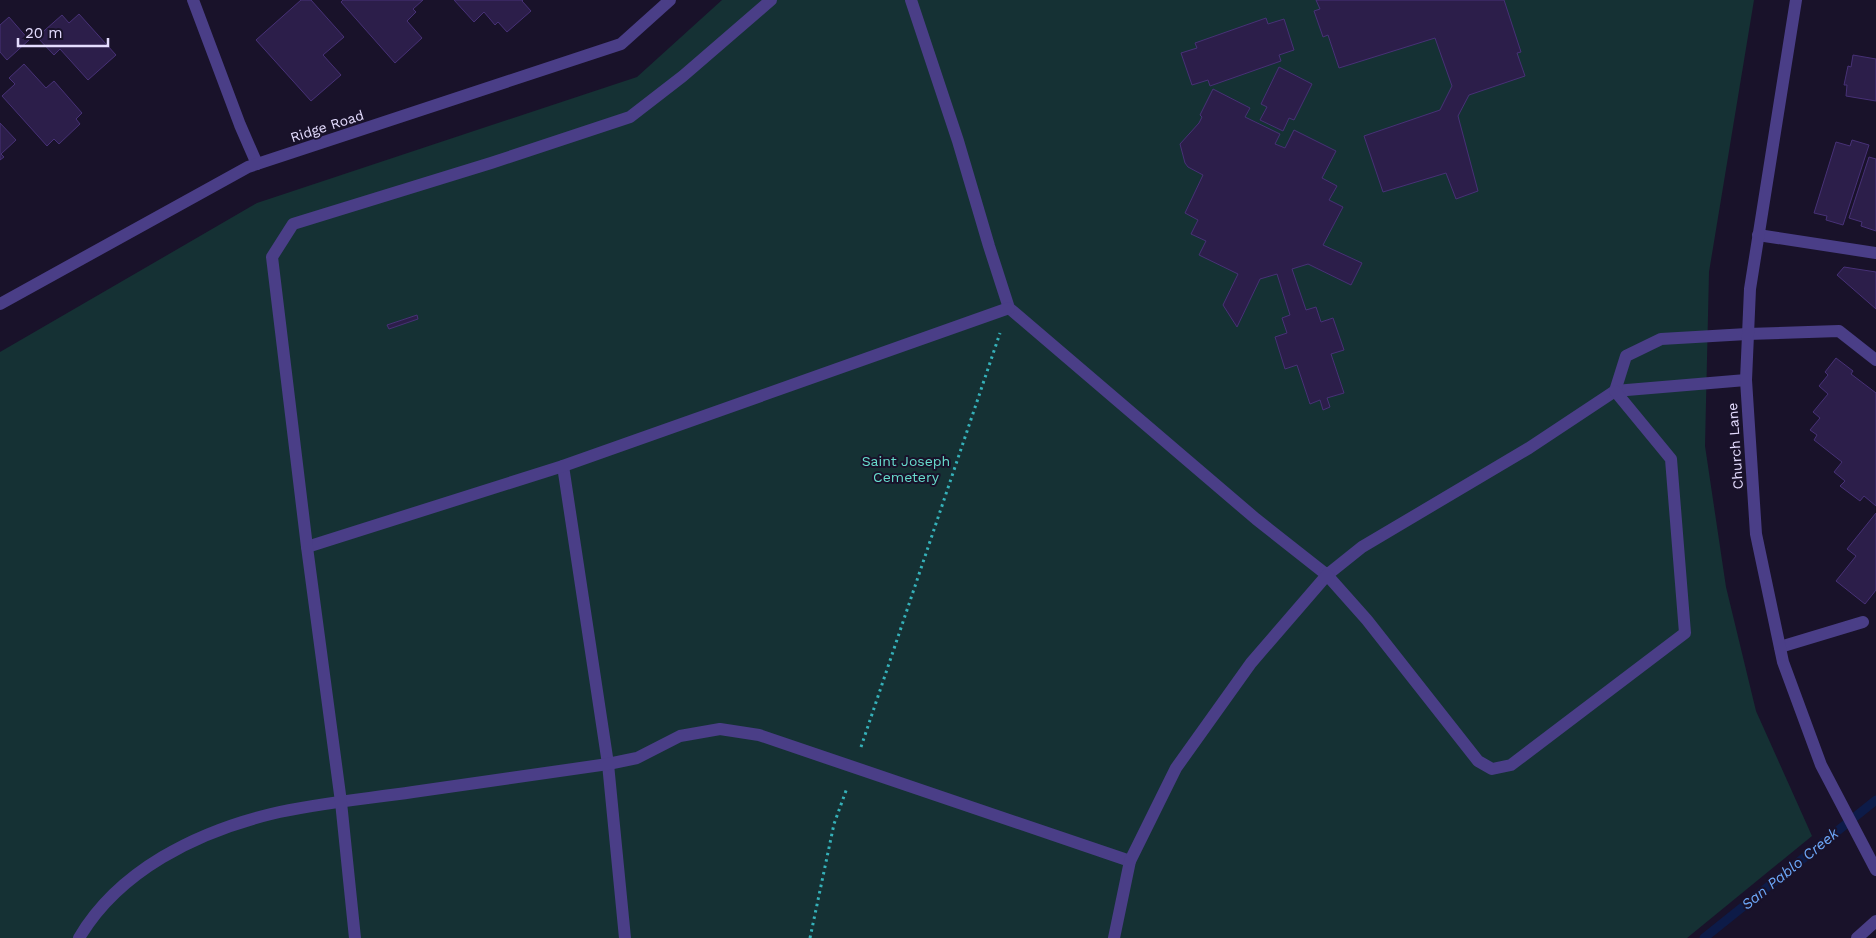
<svg xmlns="http://www.w3.org/2000/svg" width="1876" height="938" font-family="'Work Sans',sans-serif">
<rect width="100%" height="100%" fill="#19122a"/>
<polygon fill="#153134" points="722,0 1754,0 1709,272 1705,446 1726,587 1756,711 1812,836 1687,938 0,938 0,352 257,203 637,77"/>
<g fill="none" stroke-linecap="round" stroke-linejoin="round">
<polyline stroke="#0d1b48" stroke-width="9" points="1704,938 1876,800"/>
</g>
<g fill="#2c1e4a" stroke="#473176">
<polygon points="301,0 311,0 344,37 323,55 341,75 311,101 256,40"/>
<polygon points="343,0 423,0 413,9 416,12 407,21 422,38 395,63 341,2"/>
<polygon points="454,0 523,0 522,1 531,11 507,32 498,22 495,25 484,12 474,22"/>
<polygon points="1316,0 1504,0 1521,52 1517,53 1525,76 1469,95 1458,116 1478,191 1456,199 1446,173 1383,192 1364,136 1440,110 1452,86 1435,38 1339,68 1328,35 1323,37 1314,11 1320,9"/>
<polygon points="79,14 116,55 88,80 60,49 54,55 37,37 62,15 69,23"/>
<polygon points="9,17 29,40 7,60 0,52 0,25"/>
<polygon points="1266,18 1268,24 1284,19 1294,50 1279,55 1281,61 1210,86 1208,80 1192,85 1181,53 1197,48 1195,43"/>
<polygon points="1853,55 1876,59 1876,101 1846,96 1847,85 1844,85 1848,66 1851,67"/>
<polygon points="24,64 46,88 54,81 82,113 76,119 80,124 59,144 54,139 47,146 2,96 15,84 9,78"/>
<polygon points="1279,67 1312,84 1294,120 1289,118 1283,131 1260,120 1267,107 1261,104"/>
<polygon points="1213,89 1250,108 1245,117 1280,134 1275,144 1285,148 1294,130 1336,151 1322,178 1337,186 1329,200 1343,207 1323,245 1362,263 1351,285 1308,264 1292,269 1306,310 1316,307 1321,322 1333,318 1344,350 1331,354 1344,393 1327,398 1330,407 1323,410 1320,400 1310,404 1297,365 1285,369 1275,337 1287,333 1282,318 1290,315 1277,274 1260,279 1237,327 1223,305 1238,274 1199,255 1206,241 1191,234 1198,220 1185,213 1203,175 1188,167 1185,163 1180,144 1199,123 1202,117 1200,115"/>
<polygon points="0,123 16,140 1,154 4,157 0,160"/>
<polygon points="1852,140 1869,145 1843,225 1826,220 1827,216 1814,213 1836,142 1850,146"/>
<polygon points="1869,157 1876,159 1876,231 1861,226 1862,222 1849,218"/>
<polygon points="1844,267 1876,272 1876,309 1837,275"/>
<polygon points="417,315 418,319 389,329 387,325"/>
<polygon points="1836,358 1853,371 1851,374 1876,393 1876,506 1864,496 1860,501 1840,486 1845,481 1834,472 1842,462 1814,440 1817,435 1810,430 1820,418 1813,412 1828,394 1819,386 1828,375 1825,372"/>
<polygon points="1876,513 1876,590 1865,604 1836,581 1856,556 1847,549"/>
</g>
<g fill="none" stroke-linecap="round" stroke-linejoin="round">
<g stroke="#35b1b9" stroke-width="3" stroke-dasharray="2.5 4" stroke-linecap="butt">
<polyline points="861,747 1000,333"/>
<polyline points="810,938 834,824 847,788"/>
</g>
<g stroke="#4a3e87" stroke-width="12">
<polyline points="193,0 240,125 257,164"/>
<polyline points="911,0 958,141 989,246 1009,308 1256,519 1327,575 1362,547 1529,448 1615,391 1746,380"/>
<polyline points="1758,235 1876,253"/>
<polyline points="1615,391 1626,356 1661,339 1747,334 1839,331 1876,360"/>
<polyline points="563,466 608,764 625,938"/>
<polyline points="307,547 563,466 1009,308"/>
<polyline points="1780,647 1863,622"/>
<path d="M79 938C119 870 197 832 271 814 317 803 366 799 413 792 478 783 543 773 608 764L637 758 680 736 720 729 759 735 1130 861"/>
<polyline points="355,938 341,802 307,547 272,257 293,224 491,163 630,117 683,76 771,0"/>
<polyline points="1114,938 1130,861 1176,768 1251,663 1327,575 1367,620 1478,761 1492,769 1511,765 1685,633 1671,459 1615,391"/>
<polyline points="1857,938 1876,921"/>
</g>
<polyline stroke="#4a3e87" stroke-width="12" points="0,304 248,167 621,44 670,0"/>
<polyline stroke="#4a3e87" stroke-width="12" points="1796,0 1750,289 1746,380 1756,534 1783,662 1821,765 1876,870"/>
</g>
<g text-anchor="middle" stroke-width="4" stroke-linejoin="round" paint-order="stroke">
<g font-size="14" fill="#e4dcfe" stroke="#19122a">
<text transform="translate(327 126) rotate(-18)" y="5">Ridge Road</text>
<text transform="translate(1735 446) rotate(-94)" y="5">Church Lane</text>
</g>
<g font-size="14" fill="#68ddce" stroke="#19122a">
<text x="906" y="466">Saint Joseph<tspan x="906" dy="16">Cemetery</tspan></text>
</g>
<g font-size="15" font-style="italic" fill="#6da8fa" stroke="#19122a">
<text transform="translate(1790 869) rotate(-39)" y="5">San Pablo Creek</text>
</g>
</g>
<path d="M18 38v8h90v-8" fill="none" stroke="#e4dcfe" stroke-width="2.5"/>
<text x="25" y="38" font-size="15" fill="#e4dcfe" stroke="#19122a" stroke-width="4" paint-order="stroke">20 m</text>
</svg>
